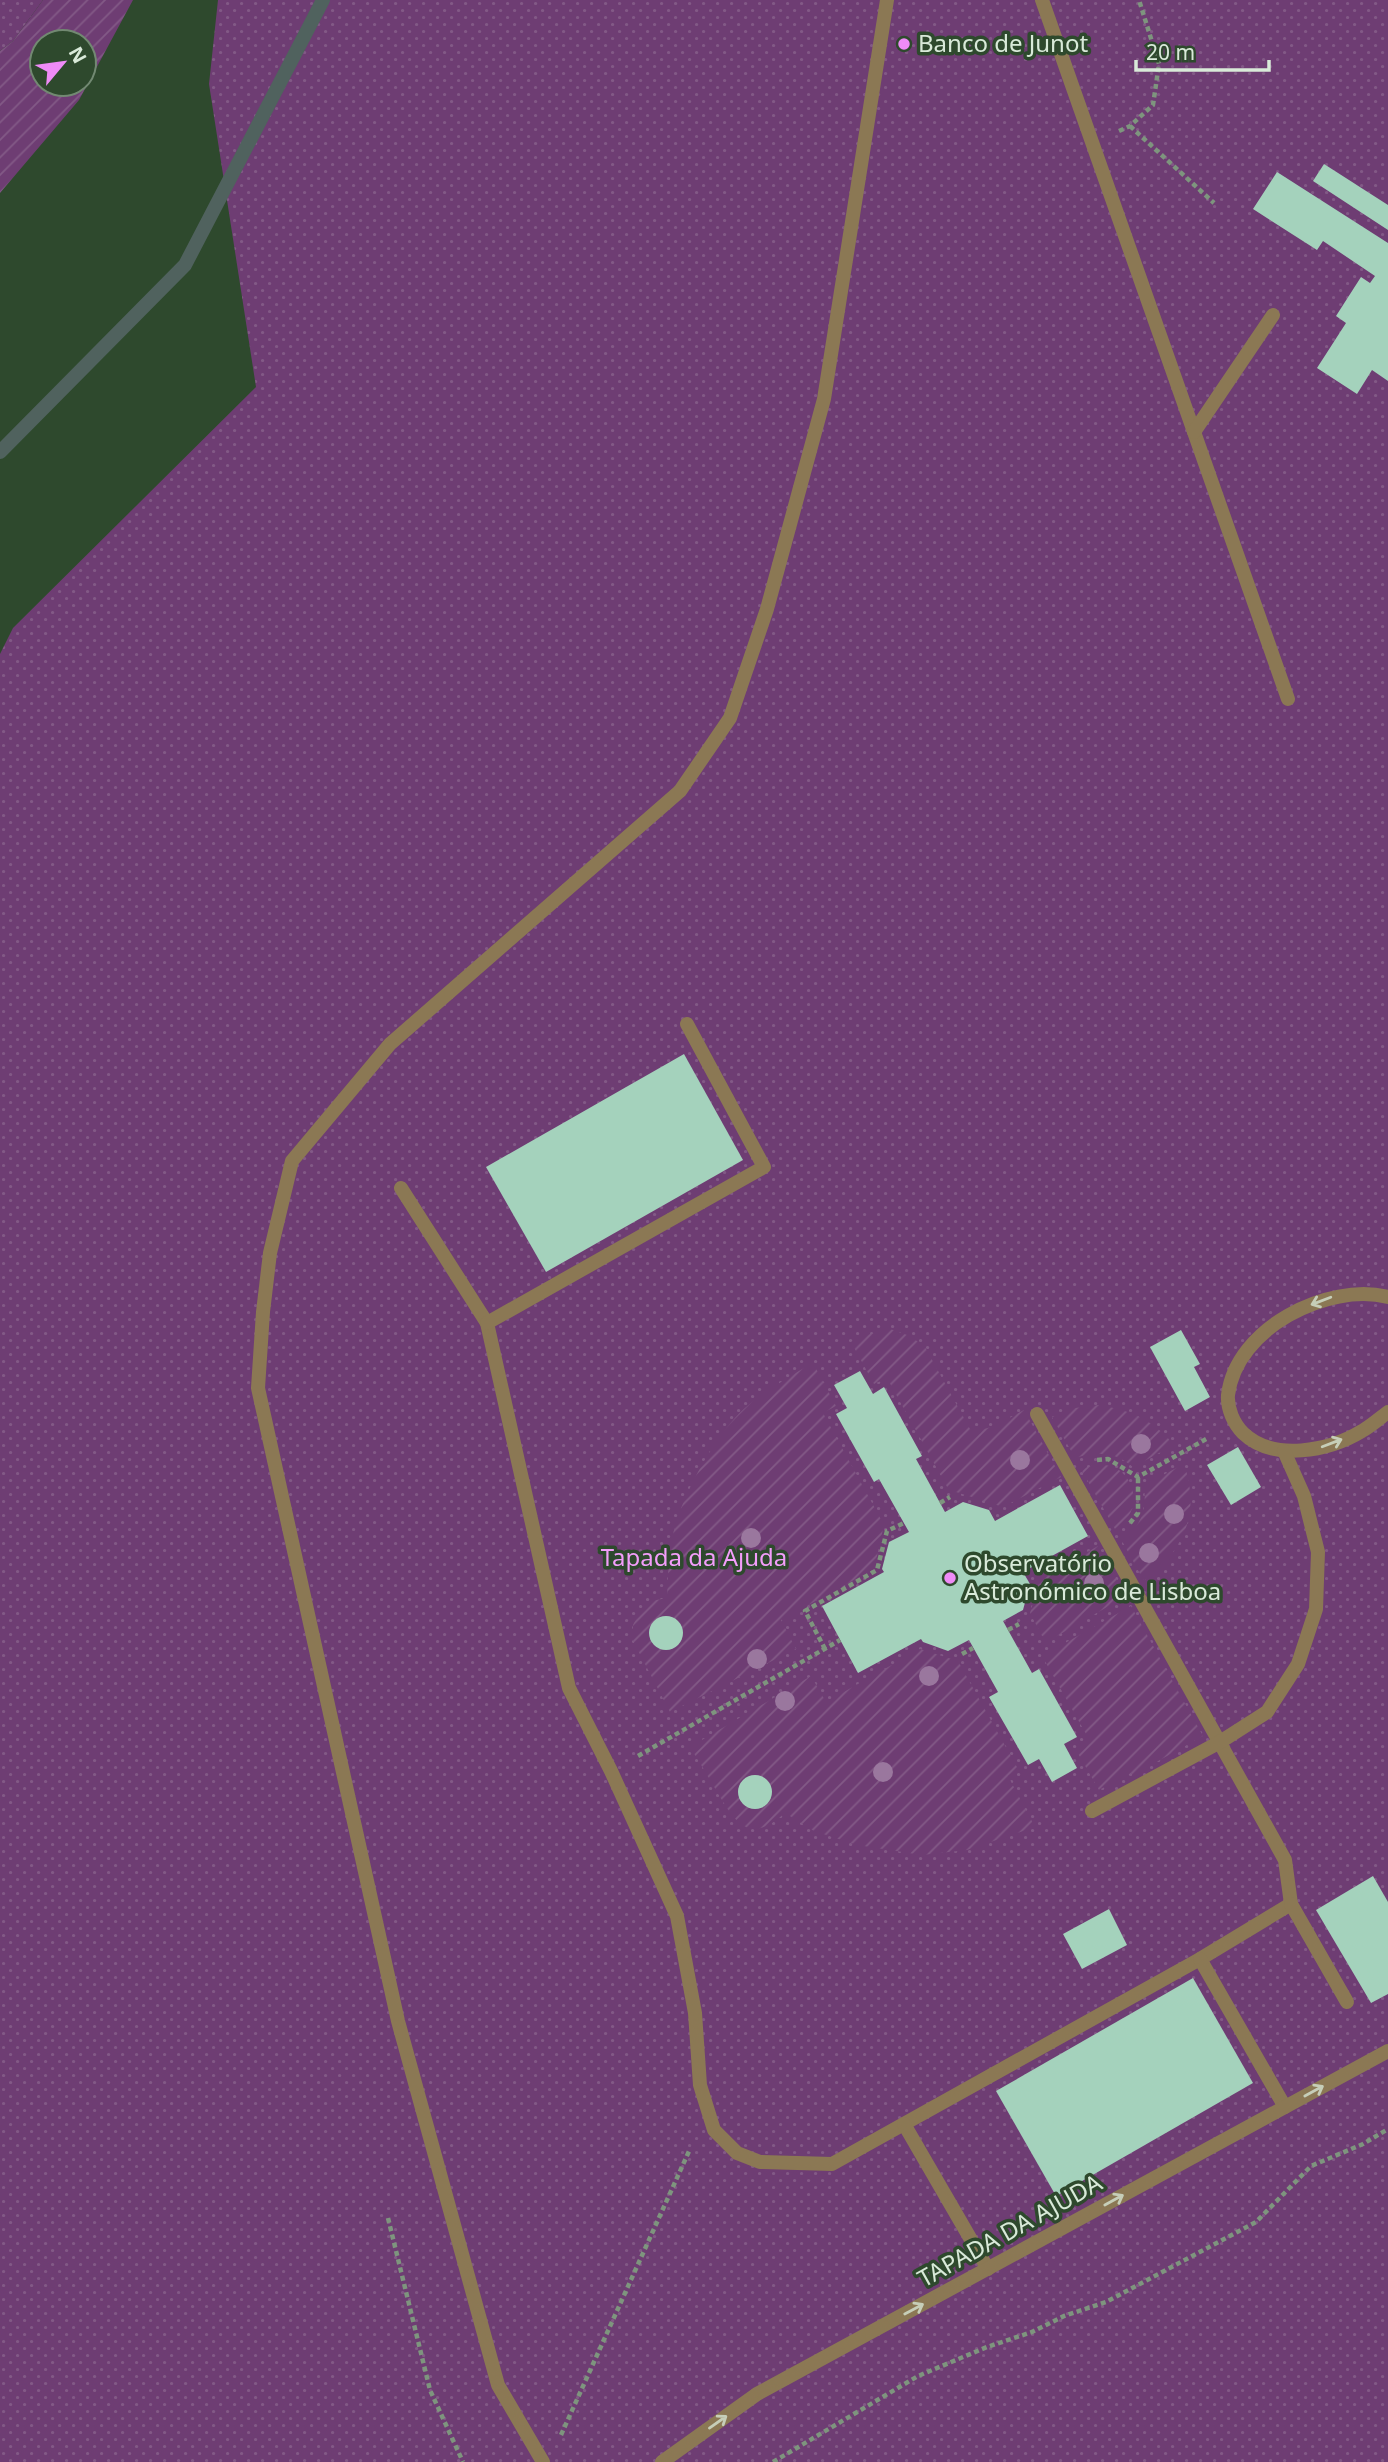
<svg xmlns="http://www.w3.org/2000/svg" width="1388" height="2462" font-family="'Noto Sans',sans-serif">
<defs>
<pattern id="park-dots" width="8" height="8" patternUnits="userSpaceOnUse" patternTransform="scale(1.75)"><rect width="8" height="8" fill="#6e3d73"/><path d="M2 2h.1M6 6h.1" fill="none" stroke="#825986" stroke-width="1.8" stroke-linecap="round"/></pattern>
<pattern id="garden-furrows" width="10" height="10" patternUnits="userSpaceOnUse" patternTransform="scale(1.75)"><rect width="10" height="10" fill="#6e3d73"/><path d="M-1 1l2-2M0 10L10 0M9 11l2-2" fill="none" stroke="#825986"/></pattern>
</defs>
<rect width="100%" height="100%" fill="#2e492d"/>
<g fill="url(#park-dots)">
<polygon points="0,0 43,0 13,41 0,51"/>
<polygon points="218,0 1388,0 1388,2462 0,2462 0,654 13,628 256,387 209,84"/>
</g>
<g fill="url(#garden-furrows)" fill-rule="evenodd">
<path d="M43 0H133L79 100 0 193V51L13 41ZM42 42H84V84H42Z"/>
<path d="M890 1329 910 1336 925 1347 970 1429C988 1433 1008 1418 1024 1410L1061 1477 1003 1507 956 1492 951 1494 887 1378 874 1384 851 1342 862 1336Z"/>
<path d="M813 1363 836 1406 823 1413 884 1525 874 1569 781 1620 796 1649 670 1712 632 1639 633 1625 641 1609 651 1601 667 1598C668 1578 668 1559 672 1539 679 1500 715 1434 745 1408 765 1391 790 1376 813 1363Z"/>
<path d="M1099 1405C1130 1410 1154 1420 1174 1445L1133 1467C1115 1452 1098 1451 1075 1458L1052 1417 1075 1408Z"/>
<path d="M1097 1464C1103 1465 1109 1465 1114 1467 1132 1476 1140 1500 1128 1517 1125 1522 1119 1526 1115 1529L1081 1469Z"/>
<path d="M1184 1464C1201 1514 1184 1550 1144 1581L1122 1541C1141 1526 1147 1510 1144 1485Z"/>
<polygon points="1098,1546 1126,1596 1052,1639 1042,1636 1030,1613 1040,1579"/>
<polygon points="1131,1606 1203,1736 1133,1775 1131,1773 1099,1790 1076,1750 1090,1741 1042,1656"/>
<path d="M920 1649 958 1661 1018 1769 1008 1776 1035 1827 967 1850 922 1855 857 1845 814 1831 785 1813C748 1846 735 1822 716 1790 707 1775 699 1761 690 1747L811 1676 826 1702Z"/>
</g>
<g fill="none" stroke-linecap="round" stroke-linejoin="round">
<polyline stroke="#50625e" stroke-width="14" points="0,452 185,265 323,0"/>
</g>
<g fill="#a4d2bc">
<polygon points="1324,164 1388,205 1388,230 1313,181"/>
<polygon points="1277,172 1388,243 1388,381 1372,370 1357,394 1317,368 1346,323 1336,316 1361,277 1370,283 1375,276 1323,241 1317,250 1253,209"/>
<polygon points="684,1054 743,1160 546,1272 486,1167"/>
<polygon points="1181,1330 1200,1364 1194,1367 1210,1397 1185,1411 1150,1347"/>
<polygon points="860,1371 873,1394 884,1387 922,1456 916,1459 945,1512 963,1502 989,1510 995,1521 1060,1485 1088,1536 1023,1572 1030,1584 1023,1610 1003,1621 1032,1673 1039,1669 1077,1737 1064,1744 1077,1768 1052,1782 1039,1759 1028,1765 989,1697 998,1692 969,1640 948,1651 923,1642 921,1639 858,1673 822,1606 884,1572 882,1569 889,1542 909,1532 879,1479 874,1482 836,1414 847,1408 834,1385"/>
<polygon points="1238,1447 1261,1487 1231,1505 1207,1465"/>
<circle cx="666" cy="1633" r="17"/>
<circle cx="755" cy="1792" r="17"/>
<polygon points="1373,1876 1388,1902 1388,1994 1371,2003 1316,1910"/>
<polygon points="1109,1909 1127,1945 1082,1969 1063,1934"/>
<polygon points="1193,1978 1253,2083 1056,2196 996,2091"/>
</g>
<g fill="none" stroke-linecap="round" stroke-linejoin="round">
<g stroke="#7e957e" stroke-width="4.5" stroke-dasharray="5 3.5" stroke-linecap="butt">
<polyline points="1130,126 1214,203"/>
<polyline points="1119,131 1130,126 1153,105 1159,64 1139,0"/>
<polyline points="1097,1460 1108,1459 1138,1477 1208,1438"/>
<polyline points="940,1503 950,1497"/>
<polyline points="1130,1523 1138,1513 1138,1477"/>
<polyline points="1008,1630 1019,1624"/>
<polyline points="825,1649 805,1611 877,1570 887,1531 904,1523"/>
<polyline points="962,1654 973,1648"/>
<polyline points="638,1756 840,1640"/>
<polyline points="388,2218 430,2390 463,2462"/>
<polyline points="561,2435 690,2149"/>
<polyline points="773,2462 918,2376 987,2347 1032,2332 1064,2316 1106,2302 1256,2222 1311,2166 1363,2144 1388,2129"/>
</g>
<g stroke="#8b7854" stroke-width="14">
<polyline points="1042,0 1288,699"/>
<polyline points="1194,432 1273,315"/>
<polyline points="401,1188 487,1323 569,1688 611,1771 677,1916 695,2013 700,2085 714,2130 737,2153 760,2162 832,2164 1200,1959 1291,1904 1285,1860 1037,1414"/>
<path d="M1388 1297C1328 1282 1236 1328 1228 1395 1227 1409 1234 1424 1243 1433 1273 1462 1329 1451 1362 1431 1371 1426 1380 1418 1388 1412"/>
<polyline points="487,1323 764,1167 687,1024"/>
<polyline points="1092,1811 1220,1742 1267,1712 1298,1664 1316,1609 1318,1552 1304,1496 1284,1451"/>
<polyline points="1291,1904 1347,2002"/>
<polyline points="1200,1959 1285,2107"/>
<polyline points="904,2124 988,2269"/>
<polyline points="543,2462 498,2385 398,2021 258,1388 263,1312 270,1253 292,1161 390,1044 680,791 730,718 767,609 824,399 887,0"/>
</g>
<polyline stroke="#8b7854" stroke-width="14" points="662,2462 757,2394 1388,2051"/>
</g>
<g fill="#9a779e">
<circle cx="1141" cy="1444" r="10"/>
<circle cx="1020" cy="1460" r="10"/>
<circle cx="1174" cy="1514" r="10"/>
<circle cx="751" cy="1538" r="10"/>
<circle cx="1149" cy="1553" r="10"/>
<circle cx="1094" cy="1583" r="10"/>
<circle cx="757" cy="1659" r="10"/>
<circle cx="929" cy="1676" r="10"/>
<circle cx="785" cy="1701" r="10"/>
<circle cx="883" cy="1772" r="10"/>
</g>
<defs><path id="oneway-shaft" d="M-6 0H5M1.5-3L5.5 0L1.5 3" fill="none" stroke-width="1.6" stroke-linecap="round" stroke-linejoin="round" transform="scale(1.75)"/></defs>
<g stroke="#c6ceb8">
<use href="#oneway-shaft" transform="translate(1321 1301) rotate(159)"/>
<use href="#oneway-shaft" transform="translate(1332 1443) rotate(-21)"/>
<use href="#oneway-shaft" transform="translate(1314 2091) rotate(-29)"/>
<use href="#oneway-shaft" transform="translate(1114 2200) rotate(-29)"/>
<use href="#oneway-shaft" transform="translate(914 2309) rotate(-28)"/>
<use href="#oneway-shaft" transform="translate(718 2422) rotate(-35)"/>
</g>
<g fill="#ef8bf7" stroke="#2e492d" stroke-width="2.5">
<circle cx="904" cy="44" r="7"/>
<circle cx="950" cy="1578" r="7"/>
</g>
<g text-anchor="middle" stroke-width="7" stroke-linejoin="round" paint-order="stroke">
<g font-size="24" fill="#d9ead9" stroke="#2e492d" text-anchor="start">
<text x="918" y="52">Banco de Junot</text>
<text x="964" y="1572">Observatório<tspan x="964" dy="28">Astronómico de Lisboa</tspan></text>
</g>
<g font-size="24" fill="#f39dfa" stroke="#2e492d">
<text x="694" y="1566">Tapada da Ajuda</text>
</g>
<g font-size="24" fill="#d9ead9" stroke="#2e492d">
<text transform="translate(1010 2231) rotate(-29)" y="8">TAPADA DA AJUDA</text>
</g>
</g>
<g transform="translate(63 63) rotate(61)"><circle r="33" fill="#2e492d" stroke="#728972" stroke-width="2"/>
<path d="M0-5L12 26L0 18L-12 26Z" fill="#ef8bf7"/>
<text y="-10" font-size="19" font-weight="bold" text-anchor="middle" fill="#d9ead9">N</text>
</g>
<path d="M1136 60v10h133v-10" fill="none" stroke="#d9ead9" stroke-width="3.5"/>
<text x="1146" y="60" font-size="21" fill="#d9ead9" stroke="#2e492d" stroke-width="5" paint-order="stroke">20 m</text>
</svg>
